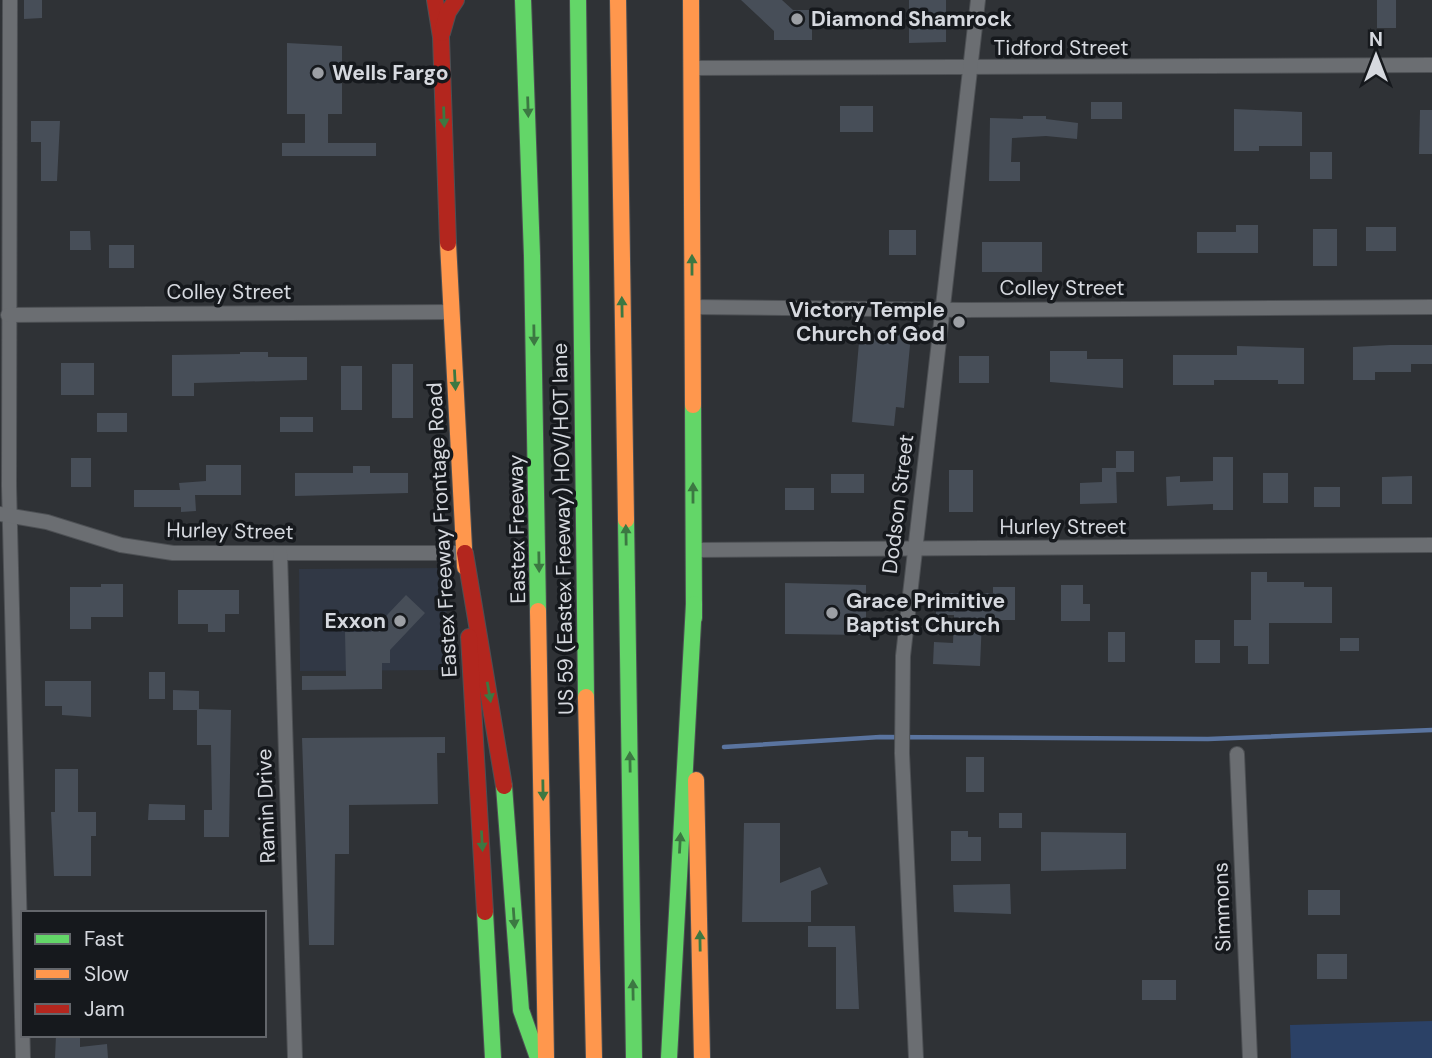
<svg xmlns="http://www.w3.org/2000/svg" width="1432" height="1058" font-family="'DM Sans',sans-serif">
<rect width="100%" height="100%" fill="#2f3236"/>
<polygon fill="#313845" points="446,568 447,670 300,671 299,569"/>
<polygon fill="#2b4166" points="1432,1021 1432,1058 1291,1058 1290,1025"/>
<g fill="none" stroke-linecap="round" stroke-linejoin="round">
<polyline stroke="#5a749f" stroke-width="4.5" points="724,747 880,737 1208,739 1432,730"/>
</g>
<g fill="#474e58">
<polygon points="24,0 42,0 42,18 24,19"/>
<polygon points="741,0 782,0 793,10 812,10 812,40 774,40 774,31"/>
<polygon points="909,0 946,0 946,42 909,43"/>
<rect x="1377" y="0" width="19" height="28"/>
<polygon points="287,43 342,46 342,114 328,114 328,143 376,143 376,156 282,156 282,143 305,143 305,114 287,114"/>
<rect x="1091" y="102" width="31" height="17"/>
<rect x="840" y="106" width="33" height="26"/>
<polygon points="1234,109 1302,112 1302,146 1259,146 1259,151 1234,151"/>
<polygon points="1420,110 1432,110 1432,154 1419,154"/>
<polygon points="1023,116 1046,116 1046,119 1078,123 1077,139 1046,136 1012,138 1011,162 1020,162 1020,181 989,181 990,118 1023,119"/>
<polygon points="31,121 60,121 57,181 41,181 41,142 31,142"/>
<rect x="1310" y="152" width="22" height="27"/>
<polygon points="1236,225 1258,225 1258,253 1197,253 1197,232 1236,232"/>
<rect x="1366" y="227" width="30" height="24"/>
<rect x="1313" y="229" width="24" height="37"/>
<rect x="889" y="230" width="27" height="25"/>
<polygon points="70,231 90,231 91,250 70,250"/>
<rect x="982" y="242" width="60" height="30"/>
<rect x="109" y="245" width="25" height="23"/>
<polygon points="860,331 911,335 904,408 896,407 894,426 852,422"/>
<polygon points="1390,345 1432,345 1432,364 1411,364 1411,372 1375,372 1375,380 1353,380 1353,347"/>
<polygon points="1237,346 1304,348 1304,384 1278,384 1278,380 1214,380 1214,385 1173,385 1173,355 1237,355"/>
<polygon points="1050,351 1087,351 1087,359 1123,359 1123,388 1050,382"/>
<polygon points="240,352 268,352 268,357 307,357 307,380 194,383 194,396 172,396 172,355 240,354"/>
<rect x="959" y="356" width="30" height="27"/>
<rect x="61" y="363" width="33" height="32"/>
<rect x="392" y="364" width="21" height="54"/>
<rect x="341" y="366" width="21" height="44"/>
<rect x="97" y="413" width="30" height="19"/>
<rect x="280" y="417" width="33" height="15"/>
<rect x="1116" y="451" width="18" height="21"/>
<polygon points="1213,457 1233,457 1233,510 1213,510 1213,504 1167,506 1166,477 1180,476 1180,482 1213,481"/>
<rect x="71" y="458" width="20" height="29"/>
<polygon points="206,465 241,465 241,495 195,495 196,511 181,512 181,507 134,507 134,490 180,490 179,483 206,481"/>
<polygon points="353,466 370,466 370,473 408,473 408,493 295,496 295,473 353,473"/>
<polygon points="1102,468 1116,468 1117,503 1080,504 1080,483 1102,482"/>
<rect x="949" y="470" width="24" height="42"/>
<rect x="1263" y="473" width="25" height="30"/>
<rect x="831" y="474" width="33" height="19"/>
<polygon points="1412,476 1412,504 1382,504 1382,477"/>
<rect x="1314" y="487" width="26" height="20"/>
<rect x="785" y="488" width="29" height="22"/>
<polygon points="1251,572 1267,572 1267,582 1304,582 1304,587 1332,587 1332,623 1269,623 1269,664 1248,664 1248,646 1234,646 1234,620 1251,620"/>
<polygon points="785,583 866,585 866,635 785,634"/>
<polygon points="101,584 123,584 123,617 91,617 91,629 70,629 70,587 101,587"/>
<polygon points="1061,585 1083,585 1083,604 1090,604 1090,621 1061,621"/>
<polygon points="993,587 1015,587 1015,620 982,620 980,666 933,664 934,642 953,643 954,615 936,615 936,593 993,593"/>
<polygon points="178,590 239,590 239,614 225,614 225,632 208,632 208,624 178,624"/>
<polygon points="406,595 425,613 390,650 390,663 382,663 382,689 302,690 302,676 346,676 345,632 371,632"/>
<rect x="1108" y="632" width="17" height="30"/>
<rect x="1340" y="638" width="19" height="13"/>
<rect x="1195" y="640" width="25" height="23"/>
<rect x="149" y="672" width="16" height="27"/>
<polygon points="45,681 91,681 91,717 62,715 62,706 45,706"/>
<polygon points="173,690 199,691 199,709 231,710 229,837 204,837 204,810 212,810 211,745 197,745 197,710 173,710"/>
<polygon points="445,737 445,753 437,753 438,804 349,805 349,854 335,854 334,945 309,945 302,738"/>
<rect x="966" y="757" width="18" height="35"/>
<polygon points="55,769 78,769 78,812 96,812 96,836 91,836 91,876 54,876 51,812 55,812"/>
<polygon points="149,804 185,805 185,820 148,820"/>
<rect x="999" y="813" width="23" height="15"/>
<polygon points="744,823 780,823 780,883 820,867 828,884 811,891 811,922 742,922"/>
<polygon points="951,831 968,831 968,837 981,837 981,861 951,861"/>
<polygon points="1041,832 1126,833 1126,869 1041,871"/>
<polygon points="1010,884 1011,914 954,912 953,885"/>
<rect x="1308" y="890" width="32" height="25"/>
<polygon points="808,926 855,926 859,1009 836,1009 836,947 808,947"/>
<rect x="1317" y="954" width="30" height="25"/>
<rect x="1142" y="980" width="34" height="20"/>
<polygon points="56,1035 80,1035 80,1047 107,1044 108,1058 55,1058"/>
</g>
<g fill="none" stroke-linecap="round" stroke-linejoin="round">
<g stroke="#4d5054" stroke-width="16">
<g id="street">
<polyline points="10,0 9,486 23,1058"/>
<polyline points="691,68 1432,65"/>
<polyline points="692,307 963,310 1432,307"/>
<polyline points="8,315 451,312"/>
<polyline points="0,514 47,522 121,545 173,553 465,553"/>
<polyline points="694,550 1432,545"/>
<polyline points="280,553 295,1058"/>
<polyline points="1237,754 1250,1058"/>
<polyline points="916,1058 902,753 903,656 978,0"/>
</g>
</g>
<g stroke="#4d5054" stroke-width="18">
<g id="fast">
<polyline points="523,0 532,256 538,611"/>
<polyline points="578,0 586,697"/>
<polyline points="693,405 694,618"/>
<polyline points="626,520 634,1058"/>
<polyline points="504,786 521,1010 538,1058"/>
<polyline points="485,912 493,1058"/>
<polyline points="669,1058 694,604"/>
</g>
</g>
<g stroke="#4d5054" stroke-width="18">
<g id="slow">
<polyline points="618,0 626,520"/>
<polyline points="691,0 693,405"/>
<polyline points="448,243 465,567"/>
<polyline points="538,611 546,1058"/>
<polyline points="586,697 594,1058"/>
<polyline points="696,780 702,1058"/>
</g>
</g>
<g stroke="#4d5054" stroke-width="18">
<g id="jam">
<polyline points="435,0 441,37 448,243"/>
<polyline points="442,33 448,12 456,0"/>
<polyline points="465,553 504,786"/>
<polyline points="469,637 485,912"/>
</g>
</g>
<use href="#street" stroke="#6b6e72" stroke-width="14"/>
<use href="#fast" stroke="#63d668" stroke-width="16"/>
<use href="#slow" stroke="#ff974d" stroke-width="16"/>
<use href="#jam" stroke="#b3261e" stroke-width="16"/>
</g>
<defs><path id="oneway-solid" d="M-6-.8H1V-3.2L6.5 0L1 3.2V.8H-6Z" transform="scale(1.75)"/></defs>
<g fill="#3c7842">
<use href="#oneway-solid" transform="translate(528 107) rotate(88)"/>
<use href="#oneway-solid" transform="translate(444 117) rotate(88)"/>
<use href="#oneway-solid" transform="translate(692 265) rotate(-90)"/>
<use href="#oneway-solid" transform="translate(622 307) rotate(-91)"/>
<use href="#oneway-solid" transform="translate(534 335) rotate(89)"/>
<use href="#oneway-solid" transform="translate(455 380) rotate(87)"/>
<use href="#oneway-solid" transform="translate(693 493) rotate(-90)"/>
<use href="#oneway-solid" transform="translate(626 535) rotate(-91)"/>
<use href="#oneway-solid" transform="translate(539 562) rotate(89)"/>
<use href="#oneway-solid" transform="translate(489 692) rotate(80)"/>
<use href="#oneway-solid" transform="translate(630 762) rotate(-91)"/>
<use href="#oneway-solid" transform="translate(543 790) rotate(89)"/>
<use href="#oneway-solid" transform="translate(482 841) rotate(87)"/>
<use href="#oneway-solid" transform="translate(680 843) rotate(-87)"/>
<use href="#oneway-solid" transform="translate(514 918) rotate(86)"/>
<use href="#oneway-solid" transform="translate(700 941) rotate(-91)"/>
<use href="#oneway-solid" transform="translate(633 990) rotate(-91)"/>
</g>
<g fill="#9c9fa4" stroke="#16191d" stroke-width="2.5">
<circle cx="797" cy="19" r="7"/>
<circle cx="318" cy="73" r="7"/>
<circle cx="959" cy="322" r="7"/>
<circle cx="832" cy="613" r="7"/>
<circle cx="400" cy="621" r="7"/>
</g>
<g text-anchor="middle" stroke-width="7" stroke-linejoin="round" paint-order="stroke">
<g font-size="21" font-weight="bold" fill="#d6d9df" stroke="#16191d" text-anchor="start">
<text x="811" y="26">Diamond Shamrock</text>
<text x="332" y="80">Wells Fargo</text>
<text x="945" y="317" text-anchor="end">Victory Temple<tspan x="945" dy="24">Church of God</tspan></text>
<text x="846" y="608">Grace Primitive<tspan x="846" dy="24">Baptist Church</tspan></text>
<text x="386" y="628" text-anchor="end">Exxon</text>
</g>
<g font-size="21" fill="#d6d9df" stroke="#16191d">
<text x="1061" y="55">Tidford Street</text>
<text x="1062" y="295">Colley Street</text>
<text x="229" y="299">Colley Street</text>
<text transform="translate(898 504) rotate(-83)" y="7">Dodson Street</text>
<text x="1063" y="534">Hurley Street</text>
<text transform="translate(517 529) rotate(-91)" y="7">Eastex Freeway</text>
<text transform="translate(563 529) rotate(-91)" y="7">US 59 (Eastex Freeway) HOV/HOT lane</text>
<text transform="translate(442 530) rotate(-93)" y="7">Eastex Freeway Frontage Road</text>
<text transform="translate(230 531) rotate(1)" y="7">Hurley Street</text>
<text transform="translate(266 806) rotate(-92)" y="7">Ramin Drive</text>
<text transform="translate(1222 907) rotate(-92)" y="7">Simmons</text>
</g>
</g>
<rect x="21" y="911" width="245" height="126" fill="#16191d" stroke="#63666b" stroke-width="2"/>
<rect x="35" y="934" width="35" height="10" fill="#63d668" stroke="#63666b" stroke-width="2"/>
<text x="84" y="946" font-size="21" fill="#d6d9df">Fast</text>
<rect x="35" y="969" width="35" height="10" fill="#ff974d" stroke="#63666b" stroke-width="2"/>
<text x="84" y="981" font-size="21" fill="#d6d9df">Slow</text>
<rect x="35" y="1004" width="35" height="10" fill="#b3261e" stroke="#63666b" stroke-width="2"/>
<text x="84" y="1016" font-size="21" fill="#d6d9df">Jam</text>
<g transform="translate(1376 56)" stroke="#16191d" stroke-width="5" paint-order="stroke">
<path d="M0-5L12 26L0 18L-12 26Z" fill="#d6d9df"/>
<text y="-10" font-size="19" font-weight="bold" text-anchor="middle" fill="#d6d9df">N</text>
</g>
</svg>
